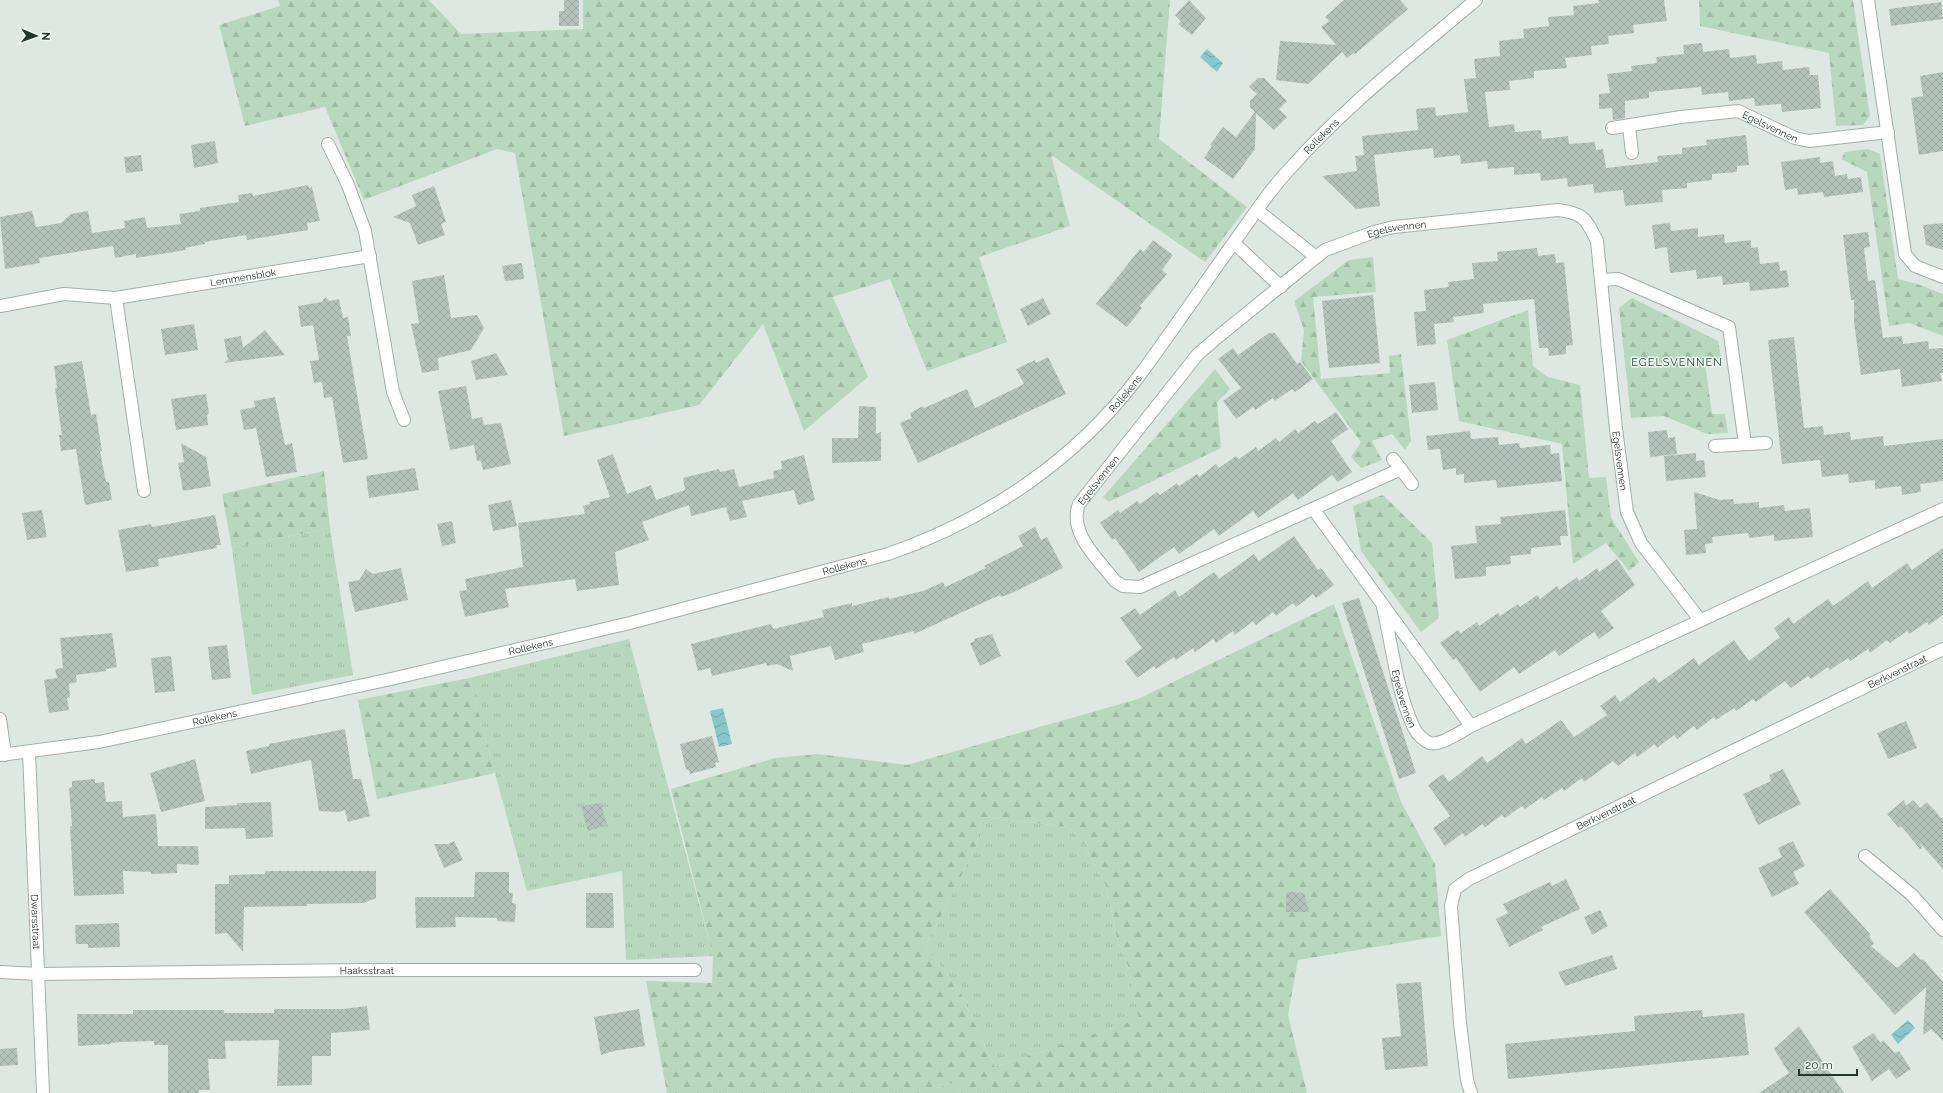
<svg xmlns="http://www.w3.org/2000/svg" width="1943" height="1093" font-family="Raleway,sans-serif">
<defs>
<pattern id="grass-tufts" width="24" height="20" patternUnits="userSpaceOnUse"><rect width="24" height="20" fill="#b8d8bd"/><path d="M3 7l-1-3M5 7V3M7 7l1-3M15 17l-1-3M17 17v-4M19 17l1-3" fill="none" stroke="#9ebaa3"/></pattern>
<pattern id="forest-firs" width="22" height="20" patternUnits="userSpaceOnUse"><rect width="22" height="20" fill="#b8d8bd"/><path d="M5 1l3.5 6h-7zM16 11l3.5 6h-7z" fill="#9ebaa3"/></pattern>
<pattern id="water-waves" width="16" height="10" patternUnits="userSpaceOnUse"><rect width="16" height="10" fill="#89c8ca"/><path d="M0 5q4-4 8 0t8 0" fill="none" stroke="#70a3a4"/></pattern>
<pattern id="building-cross-hatch" width="8" height="8" patternUnits="userSpaceOnUse"><rect width="8" height="8" fill="#b4c3bb"/><path d="M0 0l8 8M0 8l8-8" fill="none" stroke="#9aa8a1"/></pattern>
</defs>
<rect width="100%" height="100%" fill="#dee8e3"/>
<g fill="url(#grass-tufts)">
<polygon points="330,528 353,675 252,695 232,548"/>
<polygon points="629,639 713,956 626,960 622,871 527,891 469,678"/>
<polygon points="983,817 1069,827 1085,846 1106,886 1117,938 1128,966 1140,1019 995,1067 959,990 925,947 975,849"/>
<polygon points="952,1083 959,1093 919,1093"/>
</g>
<g fill="url(#forest-firs)" fill-rule="evenodd">
<polygon points="278,0 429,0 461,34 583,29 583,0 1170,0 1159,139 1247,207 1205,262 1051,155 1070,226 979,257 1007,342 927,371 890,279 833,297 868,377 804,431 763,324 699,405 564,436 515,153 497,149 364,200 325,107 245,126 219,25 280,6"/>
<polygon points="1699,0 1853,0 1870,116 1863,125 1836,126 1829,53 1700,26"/>
<polygon points="1868,149 1880,154 1898,279 1920,285 1943,294 1943,336 1909,323 1889,326 1867,172 1841,159 1845,152"/>
<polygon points="1373,257 1376,292 1313,297 1321,379 1390,373 1389,356 1401,354 1411,441 1405,450 1392,434 1372,441 1382,460 1361,468 1351,457 1361,442 1301,361 1304,330 1294,301 1349,260"/>
<polygon points="1632,298 1718,341 1722,361 1705,363 1712,414 1725,414 1728,433 1707,434 1664,416 1631,418 1619,308"/>
<polygon points="1528,310 1533,366 1548,377 1580,385 1589,478 1606,477 1611,518 1639,562 1629,571 1606,543 1573,564 1562,444 1459,421 1447,340"/>
<polygon points="1215,369 1230,389 1217,402 1221,448 1109,502 1103,497"/>
<polygon points="324,471 330,528 232,548 222,494"/>
<polygon points="1383,495 1432,543 1439,618 1421,632 1361,551 1353,506"/>
<path d="M1334 604 1401 802 1435 864 1441 936 1298 960 1288 1015 1307 1093H959L952 1083 919 1093H667L646 981 712 983 713 956 671 789 775 758 818 754 907 765 1138 699ZM983 817 1069 827 1085 846 1106 886 1117 938 1128 966 1139 1019 995 1067 959 990 925 947 975 849Z"/>
<polygon points="469,678 495,773 377,799 358,700"/>
</g>
<g fill="url(#water-waves)">
<polygon points="1207,49 1223,63 1217,72 1200,57"/>
<polygon points="723,708 732,744 719,747 710,711"/>
<polygon points="1908,1020 1915,1028 1898,1044 1891,1035"/>
</g>
<g fill="url(#building-cross-hatch)">
<polygon points="564,0 579,0 579,26 559,26 559,11 564,11"/>
<polygon points="1189,0 1206,18 1192,35 1178,24 1181,21 1175,15"/>
<polygon points="1344,0 1400,0 1408,9 1355,54 1354,53 1347,58 1342,52 1308,84 1276,80 1280,41 1336,45 1321,27 1329,21 1325,17"/>
<polygon points="1598,0 1664,0 1667,21 1633,25 1634,33 1608,36 1609,44 1591,46 1592,55 1565,58 1567,68 1534,71 1534,78 1509,81 1510,90 1485,92 1489,127 1514,124 1515,132 1541,130 1542,139 1568,136 1569,144 1595,142 1596,150 1603,149 1606,168 1658,162 1657,156 1682,154 1682,148 1707,145 1706,140 1746,135 1749,165 1737,166 1737,172 1712,174 1712,180 1687,183 1687,188 1662,190 1663,202 1625,206 1623,190 1594,193 1593,184 1568,187 1567,178 1541,181 1540,173 1514,175 1514,167 1488,169 1487,161 1461,164 1460,155 1434,158 1433,148 1374,155 1380,206 1356,209 1322,176 1357,171 1355,156 1364,155 1362,136 1418,130 1416,109 1435,107 1436,116 1468,112 1464,79 1476,78 1474,59 1500,56 1499,41 1524,38 1523,29 1549,26 1548,17 1574,15 1573,6 1599,3"/>
<polygon points="1941,2 1943,19 1891,26 1889,9"/>
<polygon points="1702,43 1703,52 1729,49 1730,58 1756,55 1757,64 1782,61 1783,70 1809,67 1810,75 1818,75 1821,108 1782,112 1781,104 1755,106 1754,98 1729,101 1728,92 1702,95 1701,87 1649,92 1649,98 1625,101 1625,118 1613,120 1612,108 1599,109 1599,94 1610,93 1607,74 1632,71 1631,66 1657,63 1656,57 1684,54 1683,45"/>
<polygon points="1943,72 1943,151 1919,155 1911,98 1923,96 1920,76"/>
<polygon points="1258,78 1264,78 1287,101 1279,109 1287,117 1274,130 1256,113 1255,149 1233,179 1204,158 1212,146 1210,145 1223,127 1236,137 1255,112 1250,107 1250,101 1257,94 1249,87"/>
<polygon points="215,141 218,163 194,168 191,145"/>
<polygon points="141,155 143,171 126,173 124,157"/>
<polygon points="1820,157 1820,163 1833,161 1835,176 1847,174 1848,179 1861,177 1863,192 1824,197 1823,192 1798,195 1797,188 1785,190 1781,162"/>
<polygon points="308,185 309,188 312,187 320,221 307,223 308,230 247,240 246,235 205,242 205,244 185,248 186,250 136,258 136,254 115,258 113,246 39,258 40,263 5,269 0,217 32,211 36,227 61,223 71,214 88,211 92,233 125,228 124,221 145,217 147,228 181,224 179,214 200,211 200,208 239,202 238,195 252,193 253,196"/>
<polygon points="434,186 446,222 441,224 445,235 418,245 410,223 393,217 416,206 412,195"/>
<polygon points="1670,223 1671,231 1698,228 1698,237 1724,234 1725,243 1751,240 1751,248 1758,247 1760,264 1779,262 1780,271 1787,270 1789,287 1750,291 1749,282 1723,285 1722,276 1697,279 1696,270 1670,273 1667,247 1655,249 1652,225"/>
<polygon points="1943,223 1943,250 1926,245 1923,225"/>
<polygon points="1868,232 1870,247 1864,248 1868,281 1875,280 1883,338 1902,336 1903,344 1928,341 1929,349 1943,348 1943,373 1940,373 1942,381 1902,387 1900,369 1861,375 1854,322 1854,300 1851,300 1843,235"/>
<polygon points="1153,240 1173,255 1162,270 1167,274 1140,306 1142,308 1127,327 1096,304 1140,249 1144,252"/>
<polygon points="1537,248 1538,256 1555,254 1556,263 1564,262 1573,345 1566,346 1566,354 1549,356 1548,348 1539,348 1534,299 1483,304 1484,313 1453,317 1454,322 1434,324 1436,344 1417,346 1414,312 1426,311 1424,290 1449,287 1448,282 1474,279 1472,263 1498,261 1497,252"/>
<polygon points="522,263 524,279 505,281 502,266"/>
<polygon points="444,275 451,318 477,315 484,328 471,350 438,358 439,370 422,373 411,324 419,323 412,281"/>
<polygon points="1373,295 1380,363 1329,368 1322,301"/>
<polygon points="325,297 330,301 339,299 343,318 348,317 351,336 347,336 368,459 343,463 332,397 324,398 322,382 314,383 310,361 319,360 313,325 301,327 298,306 322,302"/>
<polygon points="1043,298 1051,314 1028,326 1020,309"/>
<polygon points="194,324 198,350 165,355 161,329"/>
<polygon points="265,330 285,355 223,363 228,360 224,339 241,336 243,348"/>
<polygon points="1269,333 1275,333 1297,364 1300,362 1313,379 1295,392 1292,389 1275,401 1273,398 1255,410 1253,407 1236,419 1223,401 1241,388 1218,359 1233,348 1238,355"/>
<polygon points="1794,337 1804,428 1823,426 1824,435 1850,432 1851,440 1883,436 1884,446 1943,439 1943,481 1920,484 1921,492 1902,495 1901,486 1875,489 1875,480 1849,483 1848,474 1822,477 1820,460 1782,464 1768,340"/>
<polygon points="496,353 508,375 476,380 471,361"/>
<polygon points="1048,357 1066,394 918,463 900,423 912,418 910,413 923,406 924,408 967,389 975,408 1024,384 1016,369 1035,360 1036,363"/>
<polygon points="82,361 91,415 96,414 102,451 100,451 106,482 109,482 112,500 85,505 76,449 61,451 59,435 62,435 55,388 57,388 54,366"/>
<polygon points="1435,382 1438,410 1412,413 1409,385"/>
<polygon points="466,386 472,419 482,417 484,425 501,423 511,464 483,470 481,461 477,461 474,445 450,450 438,391"/>
<polygon points="206,394 209,413 207,416 208,425 176,430 171,399"/>
<polygon points="275,397 285,445 292,443 297,472 266,477 256,428 244,430 240,410 255,407 254,401"/>
<polygon points="859,406 876,407 876,434 881,432 881,461 832,463 832,438 858,438"/>
<polygon points="1336,412 1348,429 1331,441 1352,472 1338,482 1332,475 1298,500 1293,493 1258,518 1253,511 1219,536 1214,529 1179,554 1174,547 1139,572 1115,538 1112,540 1100,523 1118,510 1120,513 1137,501 1140,504 1157,492 1160,495 1177,483 1179,486 1197,474 1199,477 1216,464 1219,468 1236,456 1239,459 1256,447 1258,451 1276,438 1279,442 1295,429 1298,433 1315,421 1318,424"/>
<polygon points="1667,430 1668,438 1675,437 1677,454 1650,457 1648,432"/>
<polygon points="1470,431 1471,439 1498,437 1499,445 1519,443 1520,448 1550,445 1551,454 1559,453 1562,481 1497,488 1496,480 1464,483 1464,474 1456,475 1456,468 1443,470 1440,449 1428,450 1426,436"/>
<polygon points="181,443 206,457 211,486 183,491 178,463 184,462"/>
<polygon points="1696,453 1696,461 1704,460 1706,477 1666,481 1664,456"/>
<polygon points="613,454 627,494 651,485 656,500 685,490 683,478 719,469 720,472 734,469 739,487 774,478 773,471 782,469 781,461 804,455 815,500 798,505 794,490 742,501 747,517 730,521 726,507 691,516 689,505 642,522 649,540 615,552 619,585 577,591 575,579 505,589 509,607 465,617 459,591 467,590 465,579 523,567 518,523 585,514 583,506 590,504 589,502 610,497 597,460"/>
<polygon points="415,468 419,490 369,498 366,476"/>
<polygon points="1694,492 1720,500 1733,499 1734,504 1759,502 1759,508 1784,505 1785,511 1810,508 1813,537 1774,541 1774,535 1749,538 1748,533 1712,537 1713,543 1705,544 1706,553 1686,555 1684,530 1697,529"/>
<polygon points="511,500 517,526 493,531 488,505"/>
<polygon points="42,510 47,537 27,540 22,513"/>
<polygon points="1565,510 1568,536 1560,536 1561,545 1531,548 1531,554 1510,556 1511,564 1486,567 1486,576 1455,579 1451,546 1477,543 1475,526 1501,524 1500,517"/>
<polygon points="215,515 221,545 216,545 217,548 158,559 159,566 126,572 118,530 151,524 152,527"/>
<polygon points="452,521 456,543 442,546 437,524"/>
<polygon points="1035,527 1041,540 1047,537 1063,568 1012,593 1001,597 1000,595 914,634 914,631 862,644 864,652 835,660 831,646 790,656 793,671 777,664 767,666 766,663 712,676 710,668 698,671 691,644 771,624 773,629 824,617 822,610 852,603 852,606 889,597 889,599 923,591 943,582 945,587 986,568 984,566 1023,546 1018,536"/>
<polygon points="1294,536 1318,570 1321,568 1334,585 1316,598 1313,594 1296,607 1293,603 1276,616 1273,612 1256,625 1253,621 1235,635 1233,631 1216,643 1213,639 1195,652 1193,648 1176,660 1174,657 1156,669 1154,666 1137,678 1125,661 1142,648 1120,618 1135,608 1140,615 1175,590 1179,597 1214,572 1219,579 1254,554 1259,561"/>
<polygon points="1943,548 1943,615 1929,625 1927,622 1909,634 1907,631 1890,643 1887,640 1870,653 1868,649 1850,661 1848,658 1830,670 1828,667 1811,679 1808,676 1791,688 1785,681 1756,702 1753,699 1736,711 1734,708 1716,720 1714,717 1697,730 1694,726 1677,739 1674,735 1657,748 1655,744 1637,757 1635,753 1618,766 1613,761 1584,782 1582,778 1564,791 1562,788 1544,800 1542,797 1525,809 1522,806 1505,818 1502,815 1485,827 1482,824 1465,837 1463,833 1445,846 1433,828 1450,816 1428,785 1443,774 1449,782 1482,756 1487,763 1522,738 1526,744 1561,720 1574,737 1607,715 1600,706 1615,695 1620,702 1654,677 1659,683 1694,658 1699,665 1734,640 1749,661 1780,637 1774,628 1789,617 1793,624 1828,599 1833,606 1868,581 1872,588 1907,563 1912,570"/>
<polygon points="1617,559 1635,585 1601,611 1614,628 1599,639 1594,632 1559,656 1555,650 1519,674 1514,667 1480,692 1456,658 1453,660 1440,643 1458,630 1461,633 1477,622 1479,626 1498,613 1500,616 1518,604 1520,607 1537,595 1540,599 1557,586 1559,590 1577,577 1579,581 1597,568 1599,572"/>
<polygon points="401,568 408,600 355,612 348,582 359,580 366,569 373,574"/>
<polygon points="1359,598 1416,773 1399,779 1342,603"/>
<polygon points="112,633 117,667 106,669 106,671 76,675 77,682 69,684 70,698 67,698 69,710 49,713 44,680 57,678 55,669 63,668 60,638"/>
<polygon points="992,634 1001,656 980,666 970,643 975,641 974,639"/>
<polygon points="227,645 231,678 212,680 208,647"/>
<polygon points="171,656 175,691 155,693 151,658"/>
<polygon points="1906,721 1917,748 1888,759 1877,733"/>
<polygon points="345,729 353,779 361,779 370,816 348,822 345,810 338,812 319,811 311,760 251,774 246,751 269,746 269,744"/>
<polygon points="712,736 719,762 715,763 716,767 690,774 688,769 686,770 680,744"/>
<polygon points="195,759 205,801 161,812 150,773"/>
<polygon points="1783,769 1801,804 1758,825 1743,794 1771,781 1769,775"/>
<polygon points="95,779 95,783 104,782 106,802 122,801 123,817 156,814 158,846 198,846 199,865 177,864 177,873 151,874 151,872 123,871 124,894 74,896 70,826 72,826 69,788 72,787 72,781"/>
<polygon points="1904,800 1906,806 1913,800 1920,808 1927,802 1943,820 1943,869 1920,843 1922,848 1920,849 1901,826 1899,828 1887,814"/>
<polygon points="271,802 273,837 246,839 245,828 205,829 205,807 237,805 237,803"/>
<polygon points="601,803 607,825 588,831 581,806"/>
<polygon points="454,841 463,860 444,868 434,844 448,844"/>
<polygon points="1793,841 1805,866 1793,872 1799,884 1772,897 1758,868 1782,857 1778,848"/>
<polygon points="265,871 376,871 376,898 364,903 307,904 307,906 244,907 243,952 227,933 215,934 215,884 229,884 229,875 265,874"/>
<polygon points="475,872 509,872 509,893 513,893 512,903 516,904 515,922 497,921 497,918 455,917 456,927 416,928 415,897 474,897"/>
<polygon points="1566,879 1580,909 1541,927 1543,930 1509,947 1496,919 1508,913 1503,904 1550,882 1552,886"/>
<polygon points="1830,889 1870,934 1870,938 1874,943 1871,946 1897,968 1914,953 1921,960 1923,959 1943,982 1943,1041 1931,1029 1923,1035 1926,987 1895,1015 1804,912"/>
<polygon points="1286,892 1304,893 1309,912 1286,912"/>
<polygon points="586,893 613,893 614,928 586,928"/>
<polygon points="1600,910 1608,926 1592,935 1584,917"/>
<polygon points="119,923 120,947 88,948 88,944 76,944 75,925"/>
<polygon points="1612,955 1617,969 1565,986 1558,972"/>
<polygon points="1421,982 1428,1066 1385,1070 1382,1038 1401,1036 1396,984"/>
<polygon points="367,1006 370,1030 331,1033 331,1056 312,1056 312,1085 277,1086 279,1040 225,1041 226,1059 208,1059 210,1090 199,1090 199,1093 168,1093 168,1045 154,1045 154,1041 120,1042 111,1043 111,1044 78,1046 77,1014 133,1014 133,1010 224,1010 224,1013 274,1013 274,1009 343,1009"/>
<polygon points="639,1009 645,1046 614,1051 601,1055 594,1017"/>
<polygon points="1702,1010 1703,1017 1744,1013 1749,1055 1508,1079 1505,1044 1635,1031 1634,1016"/>
<polygon points="1799,1026 1827,1068 1844,1093 1759,1093 1789,1073 1774,1049"/>
<polygon points="1873,1033 1881,1043 1883,1040 1895,1053 1899,1051 1911,1069 1896,1079 1889,1069 1872,1081 1852,1047"/>
<polygon points="17,1048 18,1065 0,1066 0,1049"/>
</g>
<g fill="none" stroke-linecap="round" stroke-linejoin="round">
<g stroke="#a2afa9" stroke-width="14">
<g id="street">
<polyline points="1868,0 1905,254 1915,266 1943,277"/>
<polyline points="1629,126 1632,153"/>
<path id="s1" d="M1612 128 1681 117 1738 111 1795 138 1809 141 1888 132"/>
<polyline points="328,144 348,185 365,231 393,392 404,420"/>
<polyline points="1257,210 1316,257"/>
<polyline points="1234,243 1281,287"/>
<polyline points="1602,280 1618,279 1729,327 1745,444"/>
<polyline points="116,298 144,491"/>
<path id="s2" d="M0 306 64 294 116 298 370 256"/>
<polyline points="1715,446 1766,443"/>
<polyline points="1393,459 1412,484"/>
<path id="s3" d="M1401 469 1140 587 1123 586 1115 581C1098 559 1068 533 1079 504L1198 354 1219 336 1325 250 1374 232 1394 227 1558 210C1584 213 1586 219 1597 241L1616 429 1627 512 1641 543 1700 620"/>
<polyline points="1314,510 1471,726 1943,509"/>
<path id="s4" d="M1383 607C1392 645 1397 693 1414 728 1417 734 1424 741 1430 743 1440 746 1462 731 1471 726"/>
<polyline points="0,719 5,755"/>
<path id="s5" d="M29 752 43 1093"/>
<path id="s6" d="M0 755 99 742 391 679 630 623 888 554C987 520 1076 460 1139 376 1173 330 1204 284 1237 238 1253 216 1268 192 1287 172 1343 108 1411 55 1476 0"/>
<polyline points="1865,856 1912,895 1943,930"/>
<path id="s7" d="M0 972 39 974 361 970H695"/>
<path id="s8" d="M1471 1093 1467 1080 1460 1023 1451 906 1455 889 1469 879 1943 649"/>
</g>
</g>
<use href="#street" stroke="#fff" stroke-width="12"/>
</g>
<g text-anchor="middle" stroke-width="3" stroke-linejoin="round" paint-order="stroke">
<g font-size="10" fill="#21372e" stroke="#eef6f1">
<text dy="4" stroke="none"><textPath href="#s1" startOffset="163">Egelsvennen</textPath></text>
<text dy="4" stroke="none"><textPath href="#s6" startOffset="1525">Rollekens</textPath></text>
<text dy="4" stroke="none"><textPath href="#s3" startOffset="833">Egelsvennen</textPath></text>
<text dy="4" stroke="none"><textPath href="#s2" startOffset="246">Lemmensblok</textPath></text>
<text dy="4" stroke="none"><textPath href="#s6" startOffset="1201">Rollekens</textPath></text>
<text dy="4" stroke="none"><textPath href="#s3" startOffset="1270">Egelsvennen</textPath></text>
<text dy="4" stroke="none"><textPath href="#s3" startOffset="433">Egelsvennen</textPath></text>
<text dy="4" stroke="none"><textPath href="#s6" startOffset="866">Rollekens</textPath></text>
<text dy="4" stroke="none"><textPath href="#s6" startOffset="542">Rollekens</textPath></text>
<text dy="4" stroke="none"><textPath href="#s8" startOffset="699">Berkvenstraat</textPath></text>
<text dy="4" stroke="none"><textPath href="#s4" startOffset="94">Egelsvennen</textPath></text>
<text dy="4" stroke="none"><textPath href="#s6" startOffset="218">Rollekens</textPath></text>
<text dy="4" stroke="none"><textPath href="#s8" startOffset="375">Berkvenstraat</textPath></text>
<text dy="4" stroke="none"><textPath href="#s5" startOffset="170">Dwarsstraat</textPath></text>
<text dy="4" stroke="none"><textPath href="#s7" startOffset="367">Haaksstraat</textPath></text>
</g>
<g font-size="11" letter-spacing="1" fill="#1f4738" stroke="#eef6f1">
<text x="1677" y="366">EGELSVENNEN</text>
</g>
</g>
<g transform="translate(36 36) rotate(92)" stroke="#eef6f1" stroke-width="3" paint-order="stroke">
<path d="M0-3L7 15L0 10L-7 15Z" fill="#21372e"/>
<text y="-6" font-size="11" font-weight="bold" text-anchor="middle" fill="#21372e">N</text>
</g>
<path d="M1799 1069v6h58v-6" fill="none" stroke="#21372e" stroke-width="2"/>
<text x="1805" y="1069" font-size="12" fill="#21372e" stroke="#eef6f1" stroke-width="3" paint-order="stroke">20 m</text>
</svg>
